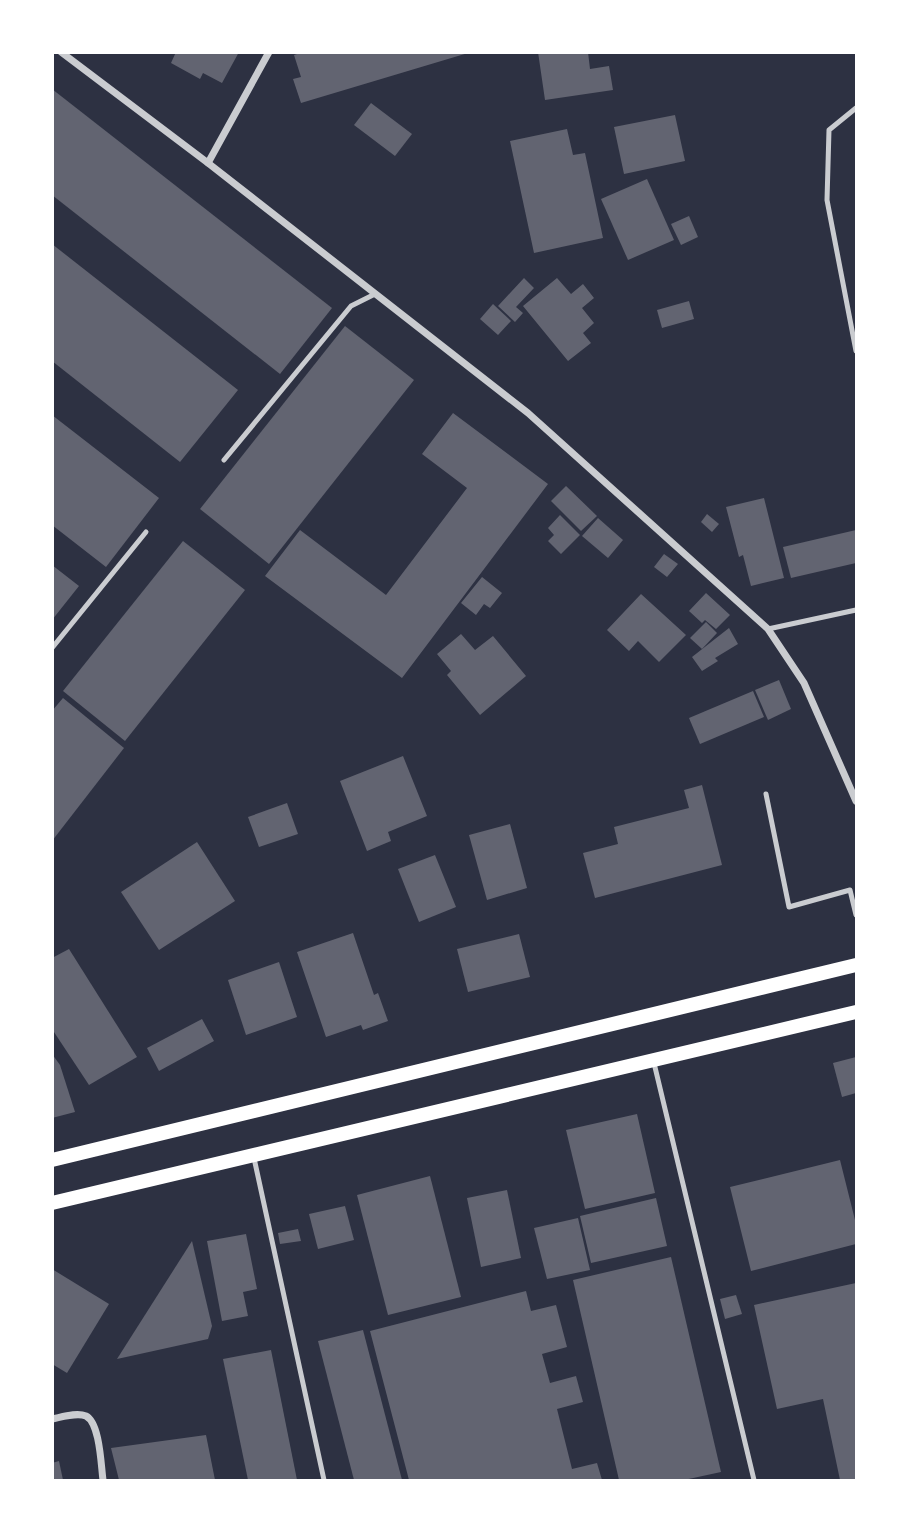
<svg xmlns="http://www.w3.org/2000/svg" width="909" height="1533" font-family="Signika,sans-serif">
<rect width="100%" height="100%" fill="#2d3142"/>
<g fill="#626471">
<polygon points="176,52 239,52 222,83 203,73 200,79 171,63"/>
<polygon points="303,52 468,52 468,53 301,103 293,79 301,77 294,55"/>
<polygon points="538,52 588,52 590,69 609,66 613,90 545,100"/>
<polygon points="52,89 332,308 280,374 52,195"/>
<polygon points="371,103 412,134 395,156 354,125"/>
<polygon points="675,115 685,161 624,174 614,127"/>
<polygon points="567,129 573,155 585,153 603,238 534,253 510,141"/>
<polygon points="647,179 674,240 628,260 601,199"/>
<polygon points="689,216 698,237 681,245 671,224"/>
<polygon points="52,244 238,390 180,462 52,361"/>
<polygon points="524,278 534,288 516,307 523,313 515,322 498,306"/>
<polygon points="557,278 571,294 583,284 594,298 582,308 594,323 583,333 591,343 568,361 523,306"/>
<polygon points="689,301 694,319 662,328 657,310"/>
<polygon points="493,304 511,321 498,335 480,319"/>
<polygon points="345,326 414,380 269,564 200,509"/>
<polygon points="453,413 548,484 402,678 265,576 300,530 386,595 467,488 422,454"/>
<polygon points="52,415 159,498 106,567 52,525"/>
<polygon points="566,486 597,516 581,531 551,501"/>
<polygon points="764,498 784,578 751,586 743,555 739,557 726,507"/>
<polygon points="707,514 719,524 712,532 701,522"/>
<polygon points="560,515 580,535 561,554 548,541 554,535 548,528"/>
<polygon points="598,518 623,540 608,558 582,536"/>
<polygon points="856,530 856,563 791,578 783,547"/>
<polygon points="183,541 245,590 125,741 63,691"/>
<polygon points="664,554 678,564 667,577 654,567"/>
<polygon points="52,565 79,586 52,620"/>
<polygon points="482,577 502,593 490,608 484,604 476,615 461,603"/>
<polygon points="706,593 730,615 716,629 705,620 702,623 689,611"/>
<polygon points="641,594 686,635 659,662 638,641 629,651 607,630"/>
<polygon points="706,622 717,633 702,649 690,638"/>
<polygon points="729,628 738,644 715,658 718,661 702,671 692,657"/>
<polygon points="461,634 475,650 493,636 526,676 480,715 447,675 451,671 437,654"/>
<polygon points="779,680 791,709 768,720 755,690"/>
<polygon points="753,691 764,717 700,744 689,718"/>
<polygon points="63,698 124,748 52,841 52,711"/>
<polygon points="403,756 427,816 388,832 391,841 367,851 340,781"/>
<polygon points="702,785 722,865 595,898 583,853 618,844 614,827 689,808 684,790"/>
<polygon points="287,803 298,834 259,847 248,817"/>
<polygon points="510,824 527,888 487,900 469,835"/>
<polygon points="197,842 235,901 159,950 121,892"/>
<polygon points="435,855 456,907 419,922 398,869"/>
<polygon points="353,933 374,995 378,993 388,1021 363,1030 361,1025 326,1037 297,952"/>
<polygon points="519,934 530,977 468,992 457,949"/>
<polygon points="69,949 137,1057 89,1085 52,1029 52,958"/>
<polygon points="279,962 297,1017 246,1035 228,980"/>
<polygon points="202,1019 214,1041 159,1071 147,1048"/>
<polygon points="52,1054 60,1065 75,1112 52,1118"/>
<polygon points="856,1057 856,1093 842,1097 833,1063"/>
<polygon points="637,1114 655,1193 585,1209 566,1130"/>
<polygon points="840,1160 856,1224 856,1244 751,1271 730,1187"/>
<polygon points="430,1176 461,1297 388,1315 357,1195"/>
<polygon points="507,1190 521,1258 481,1267 467,1198"/>
<polygon points="656,1198 667,1246 591,1263 580,1216"/>
<polygon points="345,1206 354,1240 318,1249 309,1214"/>
<polygon points="578,1218 590,1270 547,1279 534,1228"/>
<polygon points="298,1229 301,1241 280,1244 278,1233"/>
<polygon points="246,1234 257,1289 243,1292 248,1316 222,1321 207,1241"/>
<polygon points="192,1241 212,1326 208,1339 117,1359"/>
<polygon points="671,1257 721,1472 684,1480 619,1480 573,1280"/>
<polygon points="52,1269 109,1304 67,1373 52,1364"/>
<polygon points="856,1283 856,1480 840,1480 823,1399 777,1409 754,1305"/>
<polygon points="526,1291 531,1311 556,1305 567,1347 542,1354 550,1383 576,1376 583,1402 557,1409 572,1469 597,1463 602,1480 409,1480 370,1331"/>
<polygon points="736,1295 742,1314 725,1319 720,1299"/>
<polygon points="363,1330 402,1480 354,1480 318,1341"/>
<polygon points="271,1350 297,1480 248,1480 223,1359"/>
<polygon points="206,1435 215,1480 119,1480 111,1448"/>
<polygon points="59,1461 63,1480 52,1480 52,1463"/>
</g>
<g fill="none" stroke-linecap="round" stroke-linejoin="round">
<g stroke="#caccd0" stroke-width="5">
<polyline points="856,108 829,130 827,200 856,351"/>
<polyline points="224,460 351,306 375,294"/>
<polyline points="768,629 856,610"/>
<polyline points="52,648 146,532"/>
<polyline points="766,794 789,907 850,890 856,915"/>
<polyline points="654,1063 754,1480"/>
<polyline points="254,1158 324,1480"/>
</g>
<g stroke="#caccd0" stroke-width="7">
<polyline points="61,52 208,163 528,413 768,629 804,683 856,801"/>
<polyline points="208,163 269,52"/>
<path d="M52 1419C62 1417 77 1412 86 1416 100 1423 101 1466 103 1480"/>
</g>
<g stroke="#fff" stroke-width="14">
<polyline points="52,1160 856,965"/>
<polyline points="52,1203 856,1012"/>
</g>
</g>
<rect width="909" height="1533" fill="none" stroke="#ffffff" stroke-width="108"/>
</svg>
